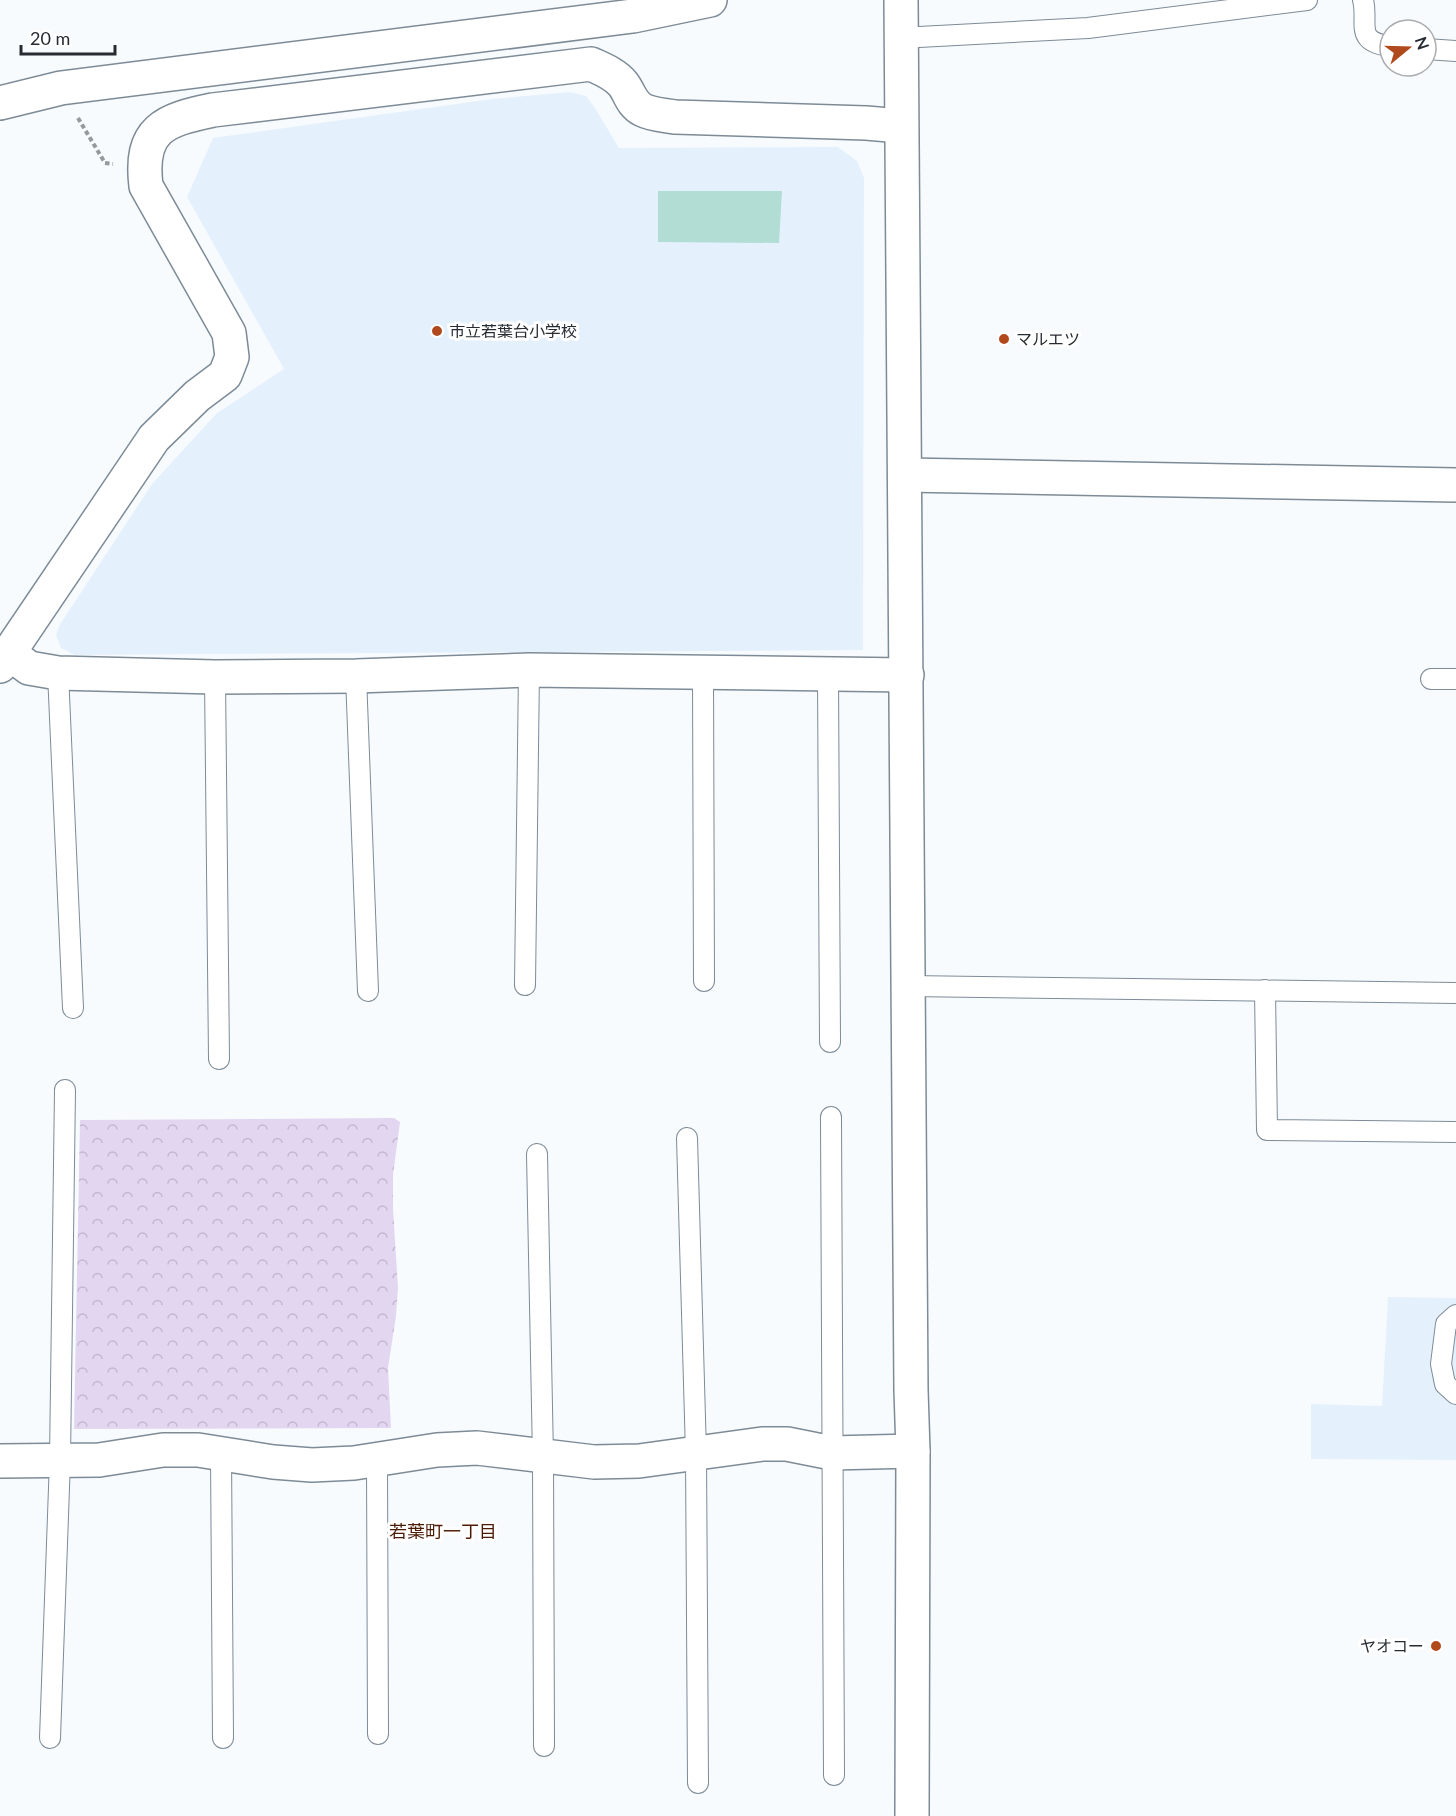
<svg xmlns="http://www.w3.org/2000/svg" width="1456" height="1816" font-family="Lato,'Noto Sans JP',sans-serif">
<defs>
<pattern id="park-crowns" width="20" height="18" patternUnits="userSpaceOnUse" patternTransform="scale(1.5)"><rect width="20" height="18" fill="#e3d6f1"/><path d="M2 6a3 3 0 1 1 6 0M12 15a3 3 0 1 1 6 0" fill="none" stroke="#c3b8cf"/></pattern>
</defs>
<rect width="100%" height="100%" fill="#f8fbfe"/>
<g fill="#e4f1fd">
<polygon points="570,92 586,96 595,108 619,148 838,147 857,161 864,178 863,650 75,655 61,648 56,635 59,626 152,484 217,413 284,369 187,197 213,138 492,99"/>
<polygon points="1388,1297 1456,1298 1456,1460 1311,1459 1311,1404 1382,1406"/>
</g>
<polygon fill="url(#park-crowns)" points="394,1118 400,1122 393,1175 393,1209 398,1288 396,1316 388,1368 391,1428 74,1429 80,1120"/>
<polygon fill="#b1ddd5" points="658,191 782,191 779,243 658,242"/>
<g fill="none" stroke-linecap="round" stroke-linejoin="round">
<g stroke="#7d8b97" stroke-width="22">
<g id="service">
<path d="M1363 0C1369 22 1353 42 1390 46"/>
<polyline points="900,38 1088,28 1307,0"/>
<polyline points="1426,49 1456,51"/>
<polyline points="58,673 73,1008"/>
<polyline points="703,673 704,981"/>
<polyline points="828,675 830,1042"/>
<polyline points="356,676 368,991"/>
<polyline points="215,677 219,1059"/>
<polyline points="1431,679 1456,679"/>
<polyline points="525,985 529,670"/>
<polyline points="908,986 1456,993"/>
<polyline points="1265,990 1267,1130 1456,1132"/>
<polyline points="831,1117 834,1775"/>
<polyline points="687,1138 696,1453 698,1783"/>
<polyline points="537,1154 543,1457 544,1746"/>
<polyline points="1456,1315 1446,1324 1441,1364 1445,1384 1456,1394"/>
<polyline points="221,1453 223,1738"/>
<polyline points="377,1460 378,1734"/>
<polyline points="50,1738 60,1460 65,1090"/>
</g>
</g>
<g stroke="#7d8b97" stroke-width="36">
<g id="minor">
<polyline points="0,103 61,88 633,16 710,0"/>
<polyline points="9,653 29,668 58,673 215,677 356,676 529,670 907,675"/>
<polyline points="0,1461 99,1460 163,1450 198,1450 273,1462 312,1465 354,1463 437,1450 477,1448 594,1462 639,1461 762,1444 787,1444 832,1453 913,1451"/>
</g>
</g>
<g stroke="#7d8b97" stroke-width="36">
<g id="tertiary">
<polyline points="901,0 911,1390 913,1451 912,1816"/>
<polyline points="905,475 1456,485"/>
<path d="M0 666 154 438 197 396 225 375 232 357 229 333 146 186C139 129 164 120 213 110L591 64C602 69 615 74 623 84 630 93 631 104 643 110 653 115 665 115 675 117L866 123 901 126"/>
</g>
</g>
<polyline stroke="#95999e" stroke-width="4" stroke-dasharray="4.5 3" stroke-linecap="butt" points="78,118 105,163 113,164"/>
<use href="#service" stroke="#fff" stroke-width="20"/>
<use href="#minor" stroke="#fff" stroke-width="33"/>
<use href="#tertiary" stroke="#fff" stroke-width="33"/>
</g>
<g fill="#b04a1d" stroke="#fff" stroke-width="2">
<circle cx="437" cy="331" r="6"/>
<circle cx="1004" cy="339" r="6"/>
<circle cx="1436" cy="1646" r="6"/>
</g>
<g text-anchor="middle" stroke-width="6" stroke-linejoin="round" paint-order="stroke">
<g font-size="16" fill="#272c32" stroke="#fff" text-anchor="start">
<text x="449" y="337">市立若葉台小学校</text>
<text x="1016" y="345">マルエツ</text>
<text x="1424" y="1652" text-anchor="end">ヤオコー</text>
</g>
<g font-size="18" fill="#4c1b06" stroke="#fff">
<text x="443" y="1538">若葉町一丁目</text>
</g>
</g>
<g transform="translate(1408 48) rotate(71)"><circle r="28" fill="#ffffff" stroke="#a9abad" stroke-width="1.5"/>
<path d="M0-4.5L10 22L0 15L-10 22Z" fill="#b04a1d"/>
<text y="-9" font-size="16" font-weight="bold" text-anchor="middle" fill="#272c32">N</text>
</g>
<path d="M21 45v9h94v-9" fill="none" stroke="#272c32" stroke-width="3"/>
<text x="30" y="45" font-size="18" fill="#272c32" stroke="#ffffff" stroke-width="4.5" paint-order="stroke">20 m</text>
</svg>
